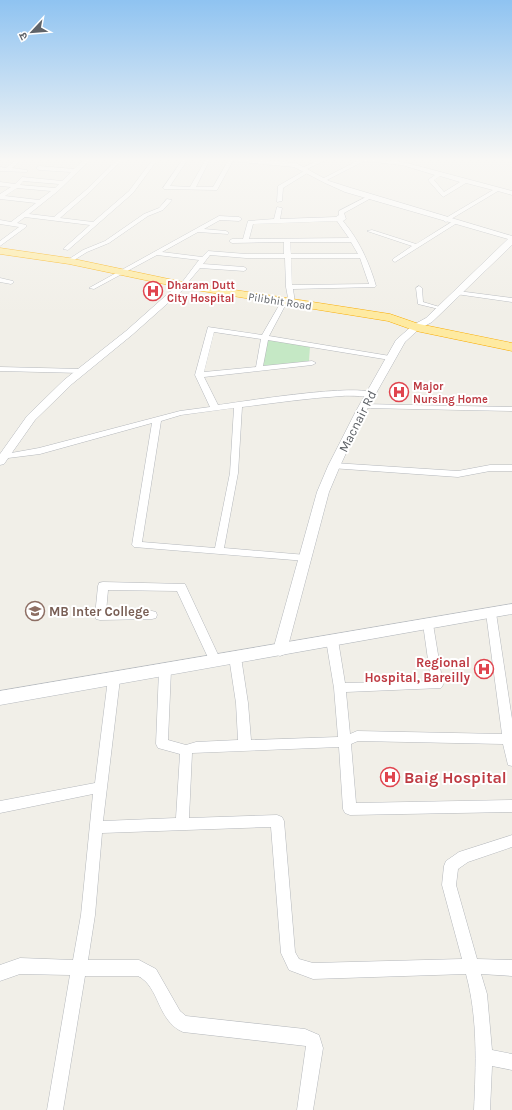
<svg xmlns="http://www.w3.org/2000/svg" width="512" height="1110" font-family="Karla,'Noto Sans Devanagari',sans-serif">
<rect width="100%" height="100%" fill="#f1efe8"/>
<polygon fill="#c5e8c5" points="266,339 310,346 309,361 262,367"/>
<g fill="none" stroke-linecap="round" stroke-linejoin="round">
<g stroke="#b5b8bc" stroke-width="1">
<g id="minor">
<polygon points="17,159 23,159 12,168 27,170 27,172 0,171 0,167 6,168"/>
<path d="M85 159H91L58 191 29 214 54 217 86 190 118 159H123L90 192 60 218 93 222 129 191 153 159H158L133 193 68 250 63 249 90 225 25 217 17 223 26 225V227L0 246V241L19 227 0 224V220L11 222 36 203 0 199V194L11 187 0 186V182L15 184 22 177 62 181 71 172 39 170 36 168 39 166 74 169ZM23 181 59 184 55 188 20 185ZM17 188 51 191 39 200 5 196Z"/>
<polygon points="183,159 188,159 170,186 190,187 206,159 210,159 196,187 213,187 229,159 234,159 217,190 164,189 163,188"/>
<polygon points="321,159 328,159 307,169 310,171 309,172 283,188 282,201 277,202 278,186 304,171 301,169 302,168"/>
<path d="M354 159H369L403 162 512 191V195L498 191 446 222 444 221V219L493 190 466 183 443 197 428 180 435 175 402 165 364 161 325 181 320 180 357 161ZM440 176 460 182 444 192 434 180Z"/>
<path d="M368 196 373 197 344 213 346 219 343 221C359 240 369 262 376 286L375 287 293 289 295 303 292 305 289 303 286 287 285 258H246L210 255 203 264 244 267 247 269 244 271 200 268 185 286 183 287 180 285 199 260 157 255 94 289 89 288 219 216 239 217 242 219 239 221 220 220 204 229 226 231 229 233 228 234 198 232 162 252 202 257 208 251 246 254H284V242L232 243 229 241 232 239H243L248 221 274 219 277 207 282 208 280 219 336 217 339 215V211ZM337 221 349 238 249 239 253 224ZM290 242H351L358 254H291ZM291 258H360L369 284 292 285Z"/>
<polygon points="167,199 172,200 163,210 148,216 109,243 87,252 71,262 66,261 83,250 105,241 144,214 159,208"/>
<polygon points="455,220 458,222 457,223 395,262 393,261 393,259 412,246 367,231 372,230 416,244"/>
<polygon points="0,278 13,281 14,282 11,284 0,282"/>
<polygon points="419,286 422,288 423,302 443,308 443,310 418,304 416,288"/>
<polygon points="458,291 512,298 512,302 456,294 456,292"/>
<path d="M284 300 287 302 269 336 390 356 394 358 390 360 268 340 263 366 312 361 316 363 312 365 204 377 218 405C241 402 362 382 375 394 370 398 350 395 342 396 308 398 275 403 242 407L238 473 224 548 306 555 311 558 310 560 306 561 134 547 132 545 152 423 40 454 0 459V455L39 448 180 411 210 407 195 375 208 327 262 335 281 302ZM214 332 261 339 256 367 204 372ZM234 408 230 473 215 548 142 542 161 421 181 415Z"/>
<polygon points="0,367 81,369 85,371 81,373 0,371"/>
<polygon points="361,404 512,407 512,411 364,408 361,408"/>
<polygon points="334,463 458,471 490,465 512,465 512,471 490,471 458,477 331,468 330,466"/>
<polygon points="103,582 185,584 221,661 219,664 215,665 211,664 177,591 108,590 106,612 152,611 156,612 157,615 156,618 152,619 100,620 96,619 95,616 98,586 99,583"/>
<path d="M491 609 495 610 496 613 512 719V766L508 765 503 744 358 741 351 744 356 803 512 800V812L350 815 345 813 343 809 339 747 192 753 189 818 277 815 282 817 284 821 295 952 299 959 313 963 462 959 442 885 444 866 446 861 459 852 512 835V847L468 862 458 869 456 885 477 959 512 960V976L481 974 487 994 492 1050 512 1054V1070L492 1066 490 1110H474C476 1065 478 1018 466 974L313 979 289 970 281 953 271 827 102 833 95 915 88 960H139L156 969 180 1011 186 1016 305 1029 319 1035 323 1048 313 1110H297L306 1046 183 1032C157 1021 160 987 138 976H85L63 1110H47L70 975 20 974 0 981V965L20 958 73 960 81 915 93 794 0 813V801L95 783 108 679 110 676 114 674 118 676 120 679 103 821 176 818 180 754 158 748 156 744 159 670 161 667 165 666 169 667 171 670 168 740 186 745 196 742 238 740 236 703 229 657 231 654 235 653 239 654 241 657 248 703 251 740 338 737 334 688 326 640 328 637 332 636 336 637 338 640 345 683 431 681 423 624 424 621H432L433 624 443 685 441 688 346 692 350 734 357 731 502 734 486 613 487 610Z"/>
</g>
</g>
<g stroke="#b5b8bc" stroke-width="1">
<g id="tertiary">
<polygon points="228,159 250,159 296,163 329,181 351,188 512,236 512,245 432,322 419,329 405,342 366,411 340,466 329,492 287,650 285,654 280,656 275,654 273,650 317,492 328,466 356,411 396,340 413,325 426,318 508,239 345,192 325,183 294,167 231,161"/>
<polygon points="183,282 186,283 187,285 186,287 132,335 72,384 35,420 4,464 0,465 0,454 27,416 64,380 126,331 180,283"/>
</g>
</g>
<g stroke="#b6babf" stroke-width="1">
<polygon id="secondary" points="512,604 512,614 0,705 0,691"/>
</g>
<g stroke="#f9ab00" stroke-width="1">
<polygon id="trunk" points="0,248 69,258 183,282 390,314 419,324 512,343 512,351 416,331 388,321 183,288 69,264 0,254"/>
</g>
<use href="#minor" fill="#fff" fill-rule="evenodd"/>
<use href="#tertiary" fill="#fff" fill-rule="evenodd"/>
<use href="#secondary" fill="#fff" fill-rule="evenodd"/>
<use href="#trunk" fill="#feeaa1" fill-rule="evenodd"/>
</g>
<linearGradient id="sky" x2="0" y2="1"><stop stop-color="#8fc3f1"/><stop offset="0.51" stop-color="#f9f8f5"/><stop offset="1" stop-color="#f9f8f5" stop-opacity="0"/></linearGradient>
<rect width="512" height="314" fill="url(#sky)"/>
<defs>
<g id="hospital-ring" transform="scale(1)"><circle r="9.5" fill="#fff" stroke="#e0444e" stroke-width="1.5"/><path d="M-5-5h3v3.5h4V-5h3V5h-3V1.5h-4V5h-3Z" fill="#e0444e"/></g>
<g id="university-ring" transform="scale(1)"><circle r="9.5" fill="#fff" stroke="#8d6e63" stroke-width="1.5"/><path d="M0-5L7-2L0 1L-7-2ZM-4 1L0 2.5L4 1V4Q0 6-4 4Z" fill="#8d6e63"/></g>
</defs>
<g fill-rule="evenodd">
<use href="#hospital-ring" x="153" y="291"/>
<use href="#hospital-ring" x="399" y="392"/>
<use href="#university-ring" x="35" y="611"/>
<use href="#hospital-ring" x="484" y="669"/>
<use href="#hospital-ring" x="390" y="777"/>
</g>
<g text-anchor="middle" stroke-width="4" stroke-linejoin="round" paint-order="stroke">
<g font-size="11" font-weight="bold" fill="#be3a42" stroke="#fff" text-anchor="start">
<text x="167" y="289">Dharam Dutt<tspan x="167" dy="13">City Hospital</tspan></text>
<text x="413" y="390">Major<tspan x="413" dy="13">Nursing Home</tspan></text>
</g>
<g font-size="11" fill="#5f6368" stroke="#fff">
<text transform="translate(280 301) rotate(9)" y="4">Pilibhit Road</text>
</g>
<g font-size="13" fill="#5f6368" stroke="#fff">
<text transform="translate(357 421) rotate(-63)" y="5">Macnair Rd</text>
</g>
<g font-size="13" font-weight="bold" fill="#785e54" stroke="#fff" text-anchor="start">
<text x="49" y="616">MB Inter College</text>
</g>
<g font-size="13" font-weight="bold" fill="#be3a42" stroke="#fff" text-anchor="end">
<text x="470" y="667">Regional<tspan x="470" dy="15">Hospital, Bareilly</tspan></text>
</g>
<g font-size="16" font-weight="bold" fill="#be3a42" stroke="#fff" text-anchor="start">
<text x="404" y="783">Baig Hospital</text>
</g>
</g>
<g transform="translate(32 32) rotate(244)" stroke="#ffffff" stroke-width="3" paint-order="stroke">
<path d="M0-3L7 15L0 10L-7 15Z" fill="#5f6368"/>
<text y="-6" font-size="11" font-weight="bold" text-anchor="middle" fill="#5f6368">उ</text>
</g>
</svg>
